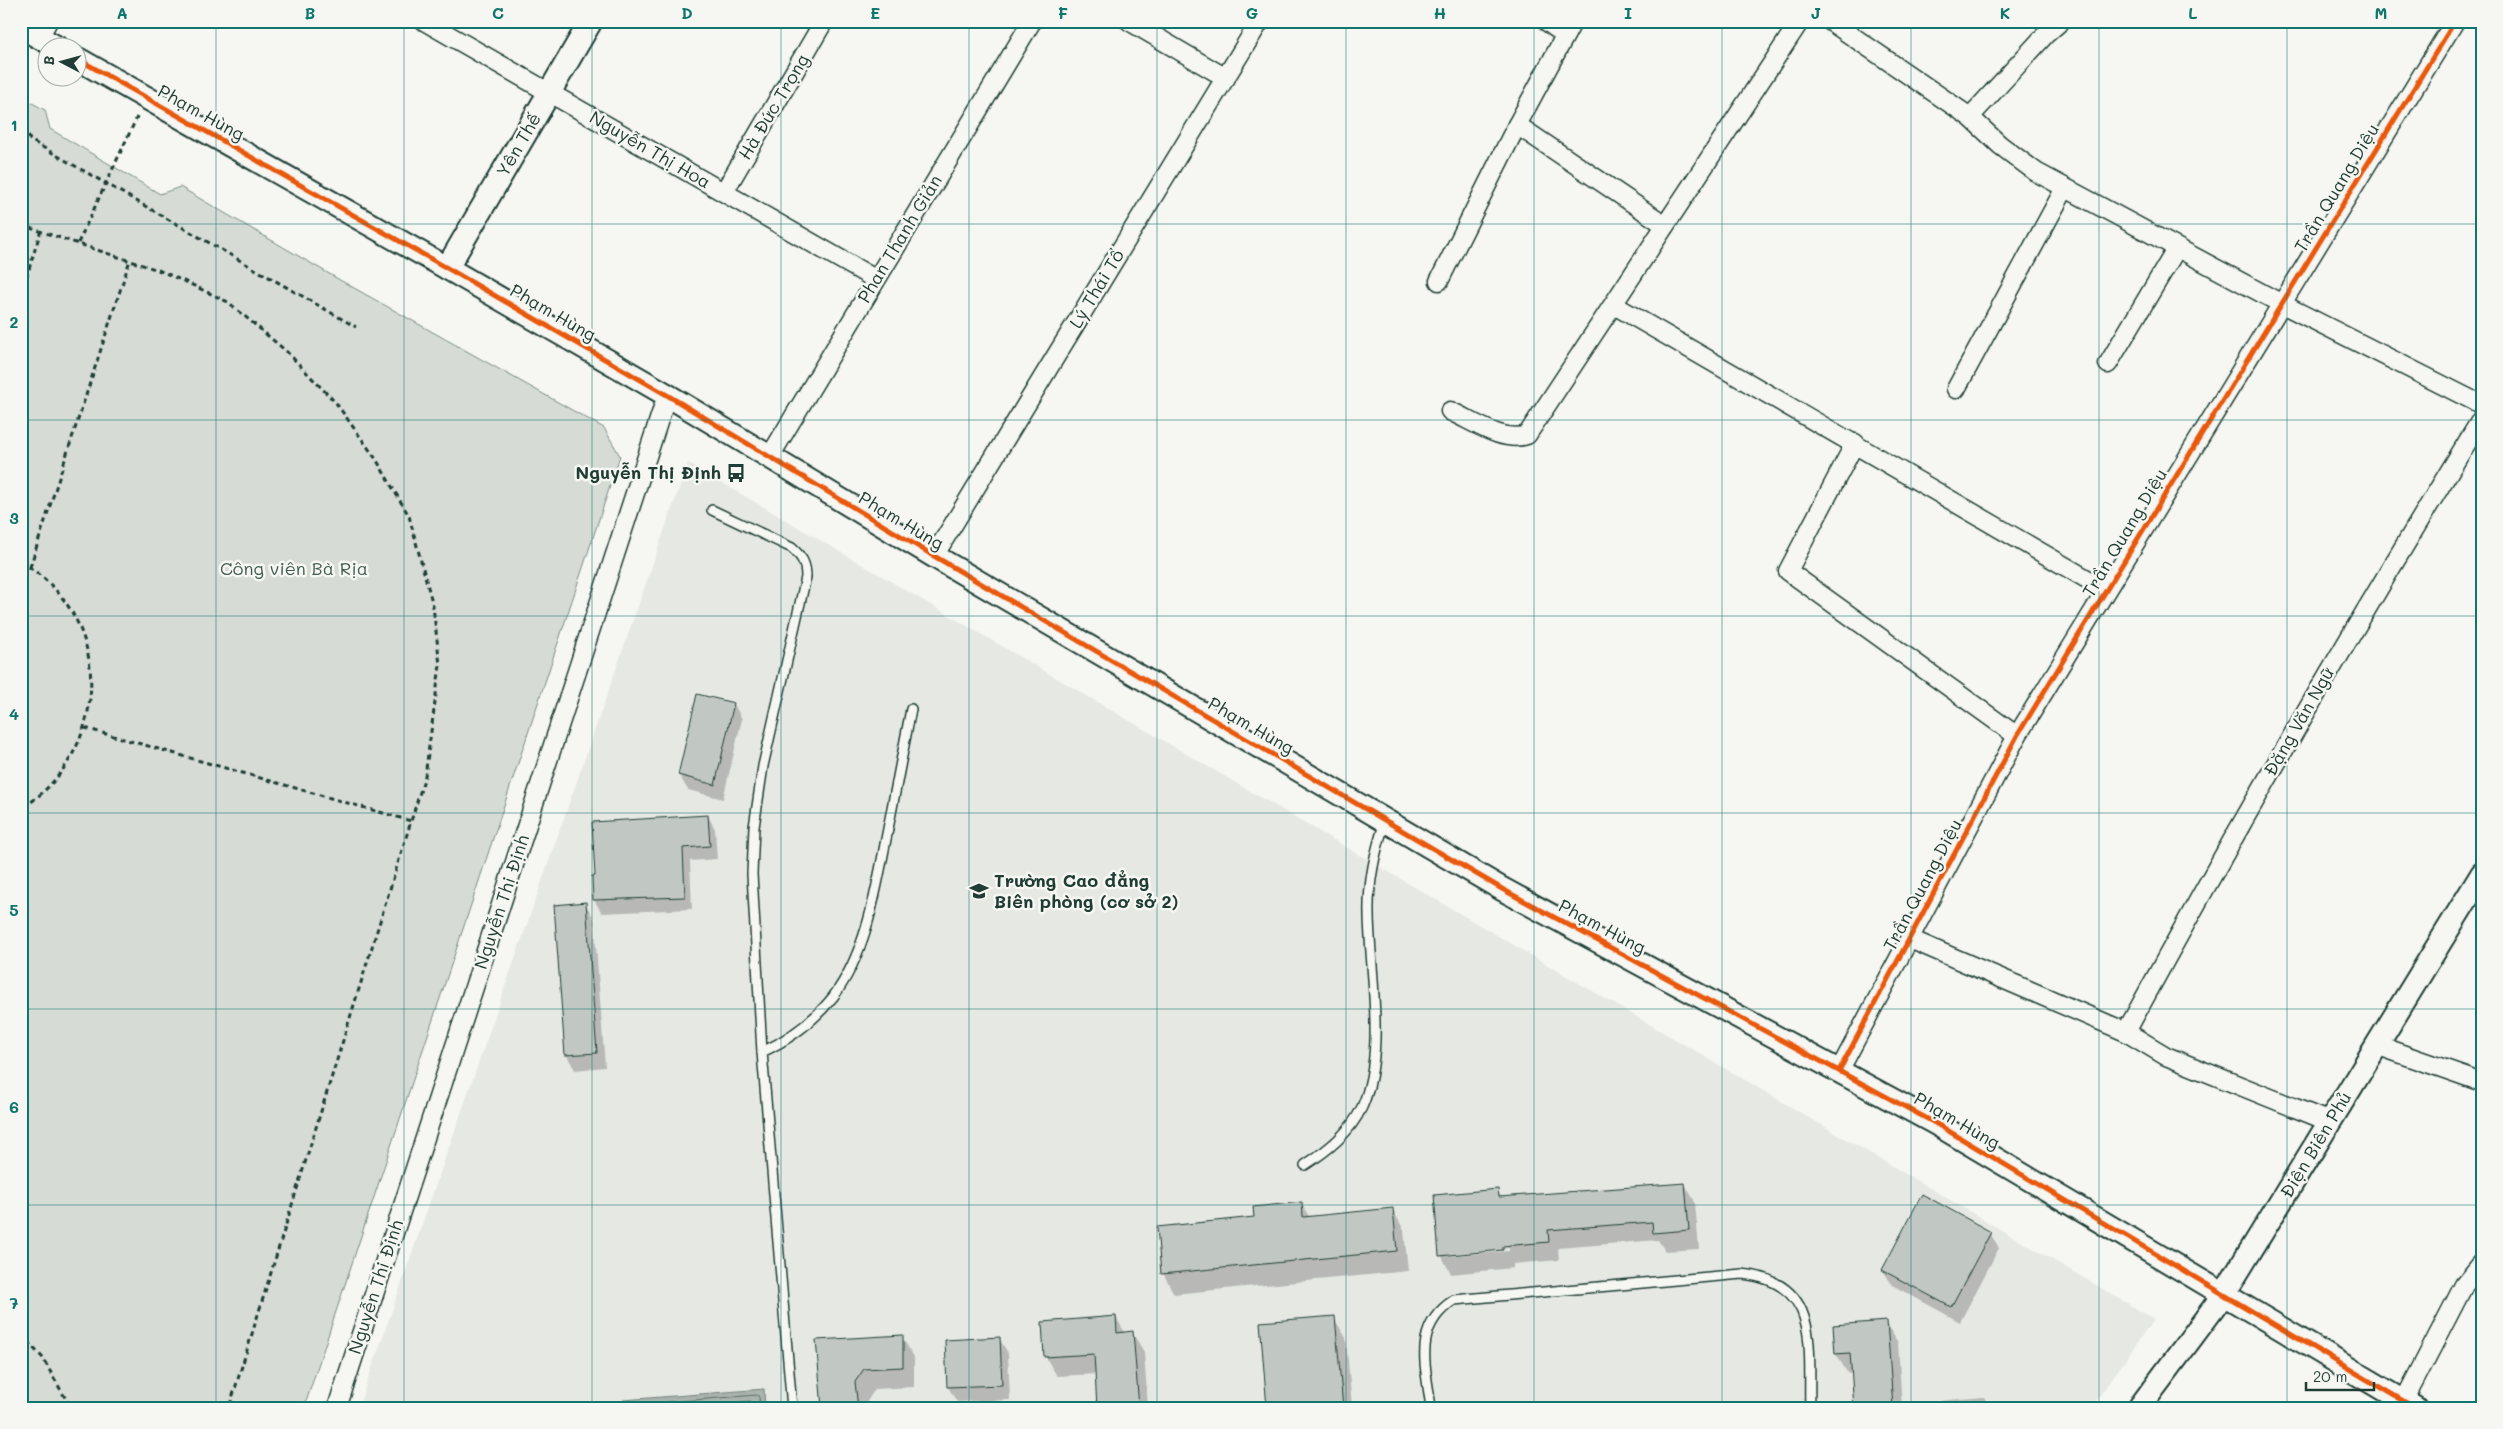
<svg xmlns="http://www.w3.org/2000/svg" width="2503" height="1429" font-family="Mali,sans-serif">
<rect width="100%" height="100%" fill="#f6f6f2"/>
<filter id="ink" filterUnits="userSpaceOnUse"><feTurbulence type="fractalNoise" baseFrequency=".02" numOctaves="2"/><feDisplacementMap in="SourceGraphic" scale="10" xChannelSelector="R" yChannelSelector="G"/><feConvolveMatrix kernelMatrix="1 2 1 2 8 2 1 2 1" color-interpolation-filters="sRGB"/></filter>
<g filter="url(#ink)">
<polygon fill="#e6e8e4" points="688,463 2154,1319 2091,1408 358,1408"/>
<polygon fill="#d6dbd6" stroke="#7a8c85" points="21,97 45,110 50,129 160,194 180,187 338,279 604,428 620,456 304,1408 21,1408"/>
<polygon fill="#aab3ae" stroke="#72847d" points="764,1389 765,1408 623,1408 623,1400"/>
<g fill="#0003" fill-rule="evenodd">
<polygon points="698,696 734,704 742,719 723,799 688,790 679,775"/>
<polygon points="708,816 715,829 717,859 690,861 692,909 602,913 594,900"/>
<polygon points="585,903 594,919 605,1067 575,1070 566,1054"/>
<path d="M1685 1184 1695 1202 1699 1249 1665 1251 1658 1240 1558 1248 1559 1260 1513 1264V1268L1451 1274 1441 1255 1497 1191 1502 1198ZM1509 1248V1251L1448 1256V1254Z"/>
<polygon points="1301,1203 1310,1218 1393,1210 1404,1230 1408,1271 1174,1294 1163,1273"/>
<polygon points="1990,1233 1999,1248 1960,1322 1892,1285 1883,1270"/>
<polygon points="1116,1317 1125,1333 1132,1332 1144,1352 1148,1408 1098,1408 1097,1374 1057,1376 1045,1356"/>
<polygon points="1334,1318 1346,1338 1352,1407 1408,1403 1411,1408 1268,1408"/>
<polygon points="1886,1322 1898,1343 1902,1408 1855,1408 1853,1373 1848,1374 1836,1354"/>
<polygon points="902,1337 914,1357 914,1387 875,1389 866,1403 867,1408 823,1408 818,1341"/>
<polygon points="999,1338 1008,1353 1010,1400 957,1402 948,1387"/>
<polygon points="1984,1397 1990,1408 1927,1408 1926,1402"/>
</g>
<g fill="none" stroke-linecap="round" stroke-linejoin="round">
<g stroke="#576c65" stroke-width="1">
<polyline points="628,1408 631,1405 757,1395 759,1397 760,1408"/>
<polyline points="671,1408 751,1401 754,1408"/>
</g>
</g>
<g fill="#c1c8c3" stroke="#1f3d34">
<polygon points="697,694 734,703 715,785 678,775"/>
<polygon points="708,815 710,846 683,848 685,897 593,900 592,876 595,876 592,822"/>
<polygon points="586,902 597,1053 565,1055 554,905"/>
<polygon points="1685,1183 1689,1230 1653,1233 1652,1222 1548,1230 1549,1242 1503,1246 1503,1250 1439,1256 1434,1195 1498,1189 1499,1197"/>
<polygon points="1922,1194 1991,1232 1951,1307 1882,1270"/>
<polygon points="1302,1202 1303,1217 1393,1208 1397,1251 1161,1274 1157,1227 1254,1217 1253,1207"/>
<polygon points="1116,1316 1117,1333 1133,1331 1139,1408 1097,1408 1094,1354 1044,1357 1042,1322"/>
<polygon points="1335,1316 1343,1408 1267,1408 1260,1322"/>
<polygon points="1887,1321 1893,1408 1854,1408 1850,1353 1835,1354 1833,1325"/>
<polygon points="903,1335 903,1367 864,1369 855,1382 858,1408 822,1408 816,1340"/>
<polygon points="1000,1337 1002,1385 947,1387 945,1340"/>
</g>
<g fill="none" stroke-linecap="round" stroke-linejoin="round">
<g stroke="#1f3d34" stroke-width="12">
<g id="service">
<path d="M712 510 792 548C802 557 806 563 806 577L763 766 754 827 752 874 762 1052 792 1408"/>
<path d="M762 1052C790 1039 813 1022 833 997 868 951 877 884 888 829 896 789 903 749 911 709"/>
<path d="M1305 1165C1328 1150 1350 1133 1362 1107 1386 1054 1370 972 1369 915 1368 883 1375 851 1385 822"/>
<path d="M1431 1408C1426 1366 1412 1327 1454 1300L1742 1274C1822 1282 1808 1347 1810 1408"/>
</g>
</g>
<g stroke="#1f3d34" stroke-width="21">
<g id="minor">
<polyline points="424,21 875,279"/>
<polyline points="1129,21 1226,78"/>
<polyline points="1546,21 1565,35"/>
<polyline points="1830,21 1970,117 2000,145 2036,172 2282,304 2482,405"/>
<polyline points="39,37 48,21"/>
<polyline points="1970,117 2046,34 2061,21"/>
<polyline points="1517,125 1665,225"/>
<polyline points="724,192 824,21"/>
<polyline points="1439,281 1517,125 1573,21"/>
<polyline points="1614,305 2106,590"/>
<polyline points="2108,364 2177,248"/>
<polyline points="1956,389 2065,188"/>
<path d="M1450 411C1473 421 1502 443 1527 435L1800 21"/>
<polyline points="1855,443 1788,571 2017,736"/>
<polyline points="769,458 1032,21"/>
<polyline points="934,556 1260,21"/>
<polyline points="1910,939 2126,1032 2166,1056 2330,1122"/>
<path d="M2126 1032C2239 823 2358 620 2482 418"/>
<polyline points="2376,1045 2482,1082"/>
<polyline points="1839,1071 2017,736 2455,21"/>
<polyline points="2404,1401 2464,1285 2482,1263"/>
<polyline points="337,1408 667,395"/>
</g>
</g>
<g stroke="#1f3d34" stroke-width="26">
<g id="tertiary">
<polyline points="21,27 58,48"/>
<polyline points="78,59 447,268 667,395 934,556 1502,889 1935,1123 2415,1408"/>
<polyline points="447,268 591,21"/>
<polyline points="2139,1408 2224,1294 2482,874"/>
</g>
</g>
<g stroke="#1f3d34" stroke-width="3" stroke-dasharray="5 4" stroke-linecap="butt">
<polyline points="21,119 30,140 356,327"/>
<polyline points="21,225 158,270 188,283 228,302 286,351 336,403 376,459 409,516 433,606 440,665 425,776 229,1408"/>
<polyline points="78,243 137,117"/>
<polyline points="21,295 41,230"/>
<path d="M21 562C117 618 111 752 21 809"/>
<polyline points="30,567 130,260"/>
<polyline points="85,728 411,821"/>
<polyline points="21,1335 42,1357 71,1408"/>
</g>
<use href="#service" stroke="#f6f6f2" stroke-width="9"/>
<use href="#minor" stroke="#f6f6f2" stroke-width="18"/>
<use href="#tertiary" stroke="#f6f6f2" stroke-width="22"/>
<g stroke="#f6f6f2" stroke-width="8">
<g id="cycleway">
<polyline points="78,59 447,268 667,395 934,556 1502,889 1935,1123 2415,1408"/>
<polyline points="1839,1071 2017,736 2455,21"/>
</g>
</g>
<use href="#cycleway" stroke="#e8590c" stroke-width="5"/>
</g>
</g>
<path fill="none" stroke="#0f766e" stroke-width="1" stroke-opacity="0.55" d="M216 21V1408M404 21V1408M592 21V1408M781 21V1408M969 21V1408M1157 21V1408M1346 21V1408M1534 21V1408M1722 21V1408M1911 21V1408M2099 21V1408M2287 21V1408M21 224H2482M21 420H2482M21 616H2482M21 813H2482M21 1009H2482M21 1205H2482"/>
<defs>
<g id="bus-bare" transform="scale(1.5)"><path d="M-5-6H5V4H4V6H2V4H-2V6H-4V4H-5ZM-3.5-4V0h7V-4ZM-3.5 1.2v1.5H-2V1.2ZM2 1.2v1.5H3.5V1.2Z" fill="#1f3d34" stroke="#f6f6f2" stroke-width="2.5" paint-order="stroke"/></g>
<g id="university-bare" transform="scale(1.5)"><path d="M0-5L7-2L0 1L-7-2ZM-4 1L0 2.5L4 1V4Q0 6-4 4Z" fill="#1f3d34" stroke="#f6f6f2" stroke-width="2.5" paint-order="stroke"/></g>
</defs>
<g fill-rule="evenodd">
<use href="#bus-bare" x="736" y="473"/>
<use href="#university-bare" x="979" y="891"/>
</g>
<g text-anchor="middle" stroke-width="5" stroke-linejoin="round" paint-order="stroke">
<g font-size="18" fill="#1f3d34" stroke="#f6f6f2">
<text transform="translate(774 107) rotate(-59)" y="6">Hà Đức Trọng</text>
<text transform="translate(201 113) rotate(29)" y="6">Phạm Hùng</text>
<text transform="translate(519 145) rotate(-60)" y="6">Yên Thế</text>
<text transform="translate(650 150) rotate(30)" y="6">Nguyễn Thị Hoa</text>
<text transform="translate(2337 188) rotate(-59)" y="6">Trần Quang Diệu</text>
<text transform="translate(900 239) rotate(-59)" y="6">Phan Thanh Giản</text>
<text transform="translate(1097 289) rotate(-59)" y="6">Lý Thái Tổ</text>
<text transform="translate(553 313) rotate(30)" y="6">Phạm Hùng</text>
<text transform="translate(901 521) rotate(31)" y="6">Phạm Hùng</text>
<text transform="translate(2125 533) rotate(-59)" y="6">Trần Quang Diệu</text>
<text transform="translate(2299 722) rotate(-60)" y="6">Đặng Văn Ngữ</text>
<text transform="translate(1251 726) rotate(30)" y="6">Phạm Hùng</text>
<text transform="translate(1923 885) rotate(-62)" y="6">Trần Quang Diệu</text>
<text transform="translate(502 902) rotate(-72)" y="6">Nguyễn Thị Định</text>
<text transform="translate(1602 927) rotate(28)" y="6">Phạm Hùng</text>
<text transform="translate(1957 1121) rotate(30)" y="6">Phạm Hùng</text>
<text transform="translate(2316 1145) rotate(-59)" y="6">Điện Biên Phủ</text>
<text transform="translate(376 1287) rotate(-72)" y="6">Nguyễn Thị Định</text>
</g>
<g font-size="18" font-weight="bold" fill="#1f3d34" stroke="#f6f6f2" text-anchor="end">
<text x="721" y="479">Nguyễn Thị Định</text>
<text x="994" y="887" text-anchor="start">Trường Cao đẳng<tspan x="994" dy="21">Biên phòng (cơ sở 2)</tspan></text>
</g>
<g font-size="18" fill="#445d54" stroke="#f6f6f2">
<text x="294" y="575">Công viên Bà Rịa</text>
</g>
</g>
<rect width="2503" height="1429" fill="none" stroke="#f6f6f2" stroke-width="55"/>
<g transform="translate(62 62) rotate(276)"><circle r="24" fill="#f6f6f2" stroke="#a0aca6"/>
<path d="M0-4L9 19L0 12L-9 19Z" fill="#1f3d34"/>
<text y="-8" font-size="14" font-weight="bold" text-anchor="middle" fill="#1f3d34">B</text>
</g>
<path d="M2306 1382v8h68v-8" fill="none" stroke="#1f3d34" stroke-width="2.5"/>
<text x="2313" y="1382" font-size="15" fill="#1f3d34" stroke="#f6f6f2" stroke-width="4" paint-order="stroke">20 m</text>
<rect x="28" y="28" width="2448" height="1374" fill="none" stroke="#0f766e" stroke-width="2"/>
<g font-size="16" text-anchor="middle" font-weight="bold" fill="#0f766e">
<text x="122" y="19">A</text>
<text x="310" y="19">B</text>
<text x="498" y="19">C</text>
<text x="687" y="19">D</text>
<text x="875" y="19">E</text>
<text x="1063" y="19">F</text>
<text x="1252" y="19">G</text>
<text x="1440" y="19">H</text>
<text x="1628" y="19">I</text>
<text x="1816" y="19">J</text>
<text x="2005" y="19">K</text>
<text x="2193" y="19">L</text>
<text x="2381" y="19">M</text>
<text x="14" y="131">1</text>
<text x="14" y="328">2</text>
<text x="14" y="524">3</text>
<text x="14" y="720">4</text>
<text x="14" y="916">5</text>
<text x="14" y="1113">6</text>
<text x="14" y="1309">7</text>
</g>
</svg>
